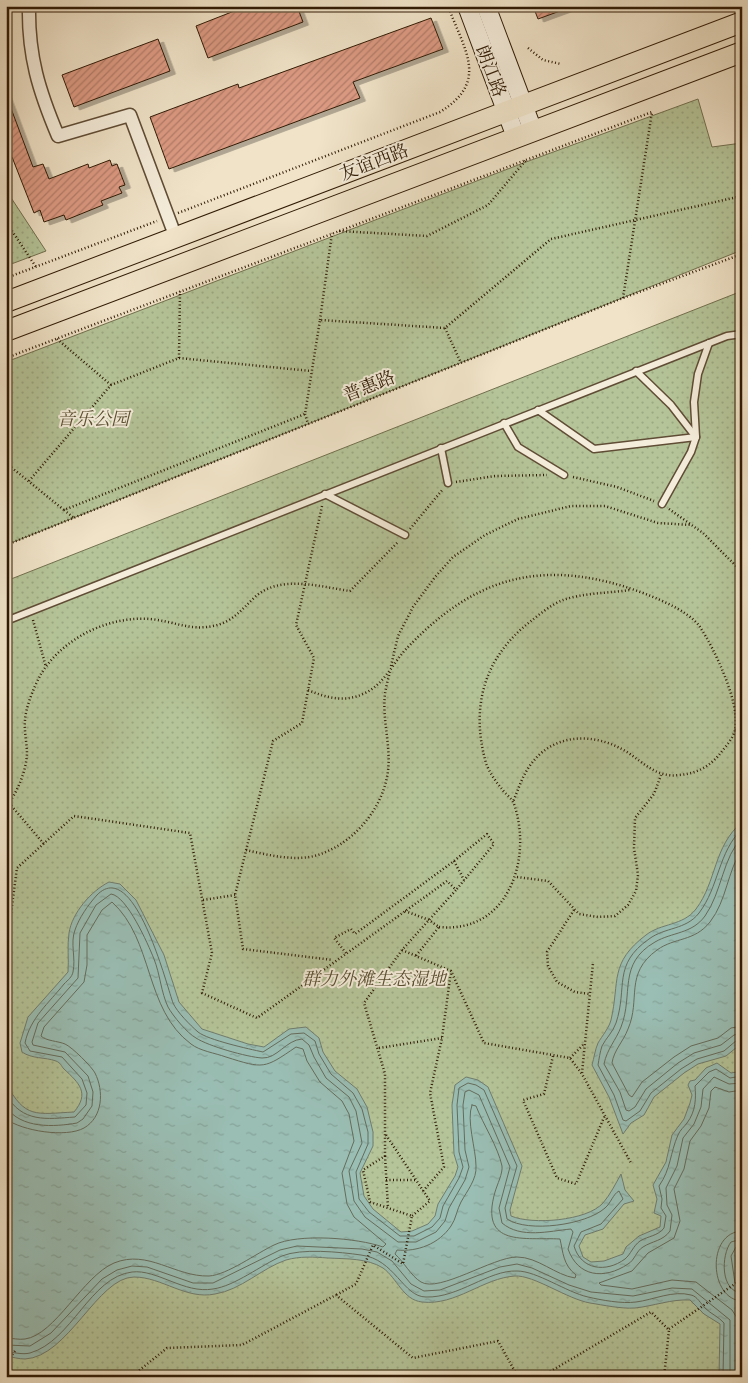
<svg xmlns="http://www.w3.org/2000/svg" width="748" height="1383" font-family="'Sorts Mill Goudy','Noto Serif SC',serif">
<defs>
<pattern id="park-dots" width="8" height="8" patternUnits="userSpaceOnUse" patternTransform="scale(1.25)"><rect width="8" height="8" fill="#b5c599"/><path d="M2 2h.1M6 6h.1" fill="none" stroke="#9ca982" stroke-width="1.8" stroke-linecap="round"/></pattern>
<pattern id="water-ripples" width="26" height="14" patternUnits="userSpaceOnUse" patternTransform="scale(1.25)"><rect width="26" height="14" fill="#9abeb4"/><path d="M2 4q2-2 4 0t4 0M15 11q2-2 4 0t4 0" fill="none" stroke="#85a399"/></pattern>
<pattern id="building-hatch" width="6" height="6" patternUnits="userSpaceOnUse" patternTransform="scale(1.25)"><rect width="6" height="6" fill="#dc9a83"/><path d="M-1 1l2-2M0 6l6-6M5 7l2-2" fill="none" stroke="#b37d69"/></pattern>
<filter id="shadow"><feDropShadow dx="5.5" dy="3" stdDeviation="0" flood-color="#0004"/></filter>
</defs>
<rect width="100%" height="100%" fill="#f0e3c8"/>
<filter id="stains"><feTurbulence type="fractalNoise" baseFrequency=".004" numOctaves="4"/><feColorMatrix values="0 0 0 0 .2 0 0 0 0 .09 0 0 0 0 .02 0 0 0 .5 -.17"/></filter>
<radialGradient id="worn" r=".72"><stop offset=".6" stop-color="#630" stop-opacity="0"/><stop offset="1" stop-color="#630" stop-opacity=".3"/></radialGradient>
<g fill="url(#park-dots)" stroke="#72704f">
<polygon points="698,99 712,147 742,143 742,250 6,545 6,362 526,162"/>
<polygon points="6,190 46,251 6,266"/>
<polygon points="742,291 742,1377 6,1377 6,581"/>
</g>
<g fill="url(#water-ripples)" stroke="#707d6e">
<path d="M742 822V1043L726 1056 698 1064 684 1073 654 1097 644 1115 631 1123 623 1134 609 1097 592 1065C594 1058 595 1050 598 1043 602 1036 609 1028 611 1020 620 981 609 963 646 935 661 923 683 926 696 909 717 881 713 847 742 822Z"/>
<path d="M109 882 120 884 136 900 164 955 179 1002 202 1029 248 1044 264 1047 289 1029 306 1027 319 1038 323 1052 335 1071 357 1089 367 1107 373 1132V1146L360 1173 364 1196 373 1209 401 1232 412 1231 428 1224 435 1216 438 1204 455 1176 458 1167 454 1154 452 1105 455 1085 466 1077 478 1080 488 1087 522 1166 510 1210 511 1216C532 1225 587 1221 603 1203 610 1195 616 1183 621 1174L625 1190 634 1201 624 1204 603 1229 585 1235 579 1246 583 1257 591 1262 604 1261 623 1254 626 1247 639 1236 660 1227 661 1216 654 1213 657 1199 653 1185 666 1162 672 1135 684 1119 690 1103 692 1095 688 1085 690 1081 695 1080 706 1068 717 1063 731 1073 742 1071V1248L736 1256V1267L742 1284V1377H719L720 1324 704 1314 690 1300C671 1299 654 1306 635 1308 621 1309 603 1305 590 1303 567 1299 534 1275 515 1276 483 1278 456 1306 422 1302 403 1300 397 1278 383 1268 367 1258 346 1259 328 1258 314 1257 300 1256 286 1260 262 1268 241 1290 215 1294 186 1300 162 1277 134 1277 98 1277 68 1357 25 1359 19 1359 12 1357 6 1356V1083C25 1119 36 1114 74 1112 90 1093 79 1083 64 1069 61 1066 61 1063 56 1061 45 1057 32 1059 22 1052L20 1043 28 1017 68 972C69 959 67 946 69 933 72 913 91 891 109 882Z"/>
</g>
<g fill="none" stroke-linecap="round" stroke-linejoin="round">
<g stroke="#656c5c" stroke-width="1">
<path d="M742 829C718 852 719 887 699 913 686 930 665 927 649 939 612 965 628 987 616 1023 613 1032 606 1038 602 1046 600 1052 599 1059 598 1065L614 1095 623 1120 626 1121 640 1111 651 1093 681 1069 697 1059 724 1051 737 1040H742"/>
<path d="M742 838C723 856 722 892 705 916 692 934 672 932 655 942 617 964 634 994 621 1027 616 1040 607 1049 604 1064L620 1092 626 1110 629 1111 635 1107 646 1089 678 1063 694 1053 721 1045 734 1035 742 1033"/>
<path d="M742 849C727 872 727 900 710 922 694 942 675 937 657 950 624 974 641 999 628 1029 623 1042 614 1050 612 1063L629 1095 632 1097 642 1082 674 1057 691 1046 718 1038 731 1028 742 1026"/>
<path d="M6 1095C23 1123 46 1119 75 1117L86 1105 87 1093 82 1079 62 1057 30 1051 25 1043C30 1018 49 1003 64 984 68 980 72 977 73 972 76 958 70 943 75 930 79 918 88 905 97 895 134 857 166 983 173 1003 177 1012 190 1025 198 1032 208 1040 249 1049 263 1052L291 1034 304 1033 315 1041 319 1054 331 1074 353 1093 362 1109 368 1132V1144L356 1172 359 1199 369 1212 400 1236H414L432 1227 440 1218 443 1206 459 1178 463 1167 459 1152 457 1105 459 1088 468 1083 476 1085 484 1090 517 1166 505 1208 507 1219C528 1233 586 1225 605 1208 611 1203 613 1194 619 1191L623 1199 601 1224 581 1232 574 1246C581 1270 606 1273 625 1259 631 1254 633 1246 640 1241 648 1236 658 1236 664 1228L666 1216 661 1208 662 1199 659 1186C671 1169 670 1153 678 1135 680 1130 684 1127 687 1123 696 1111 696 1098 695 1086L709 1072 716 1069 730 1078 742 1076"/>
<path d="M472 1105 476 1106C483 1124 498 1147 502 1166 503 1173 497 1185 495 1192 479 1248 525 1237 560 1239 563 1252 563 1265 576 1275L575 1278C555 1275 538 1257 517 1257 493 1257 439 1293 421 1282 411 1276 404 1262 395 1254L397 1250C417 1252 439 1244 451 1226 456 1219 457 1209 461 1202 467 1191 477 1179 476 1166 476 1149 466 1120 472 1105Z"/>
<path d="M6 1107C21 1129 54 1127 77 1123L83 1119 92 1106 93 1092 88 1076 65 1052 33 1045 32 1042 38 1023 78 978 80 933 96 905 111 894C127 896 148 944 154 959 160 974 161 992 168 1007 173 1016 187 1033 196 1038 208 1046 247 1057 262 1058 277 1059 286 1040 302 1039L309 1045 314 1057 326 1078 349 1097 356 1111 362 1143 349 1171 354 1201 365 1217 398 1242H416L436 1232 445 1221 449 1208 465 1180 469 1167 465 1150 463 1105 465 1092 469 1090 479 1095 510 1167 499 1208 502 1223C521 1239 549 1231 571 1229L573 1232 568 1249C578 1277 604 1280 628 1264 635 1260 636 1251 643 1247 652 1241 663 1241 670 1231L672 1215 667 1205 666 1188 677 1166 683 1138 694 1124 701 1107 703 1089 714 1077 729 1084 742 1083"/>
<path d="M6 1119C22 1131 66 1138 84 1128 103 1117 104 1091 95 1073 92 1067 72 1047 65 1044 58 1041 46 1041 41 1036L44 1027 84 982 87 965V935L102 910 112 902C154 940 144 1009 191 1044 200 1051 215 1053 226 1057 264 1069 264 1069 296 1047L303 1049 307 1061 320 1082 342 1101 349 1114 354 1141 342 1173 347 1204 354 1217 386 1244 383 1247C358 1238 298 1233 274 1245 257 1253 227 1275 209 1276 175 1277 148 1249 114 1263 83 1276 55 1335 25 1339 19 1340 12 1338 6 1338"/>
<path d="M742 1231C706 1232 709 1300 742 1301"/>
<path d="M742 1239 731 1242C721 1255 720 1292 742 1293"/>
<polyline points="742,1245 736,1247 731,1256 735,1283 742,1287"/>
<polyline points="6,1345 30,1346 51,1333 102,1279 117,1270 132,1266 147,1267 193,1283 213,1283 280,1250 297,1246 362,1249 377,1252 392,1261 411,1284 424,1291 440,1290 500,1267 517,1264 532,1268 569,1285 591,1292 633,1296 672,1288 692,1289 730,1320 730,1377"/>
<path d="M6 1352C14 1352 22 1355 30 1353 72 1341 90 1277 132 1272 157 1269 184 1294 213 1289 235 1286 261 1265 282 1256 301 1248 340 1252 361 1255 395 1259 403 1297 426 1297 459 1298 488 1270 517 1271 537 1271 566 1292 588 1297 601 1300 622 1304 636 1302 653 1300 673 1290 691 1295 697 1296 701 1304 705 1308 711 1314 719 1317 724 1323L723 1377"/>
<polyline points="737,1377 737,1318 732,1310 696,1282 672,1280 632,1289 601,1285 599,1283 632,1271 648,1253 674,1238 680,1221 674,1189 684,1169 690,1141 701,1126 709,1108 711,1091 715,1087 729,1092 742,1090"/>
</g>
</g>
<g fill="url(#building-hatch)" stroke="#301b05" filter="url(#shadow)">
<polygon points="247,6 297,6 303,22 208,58 196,26"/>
<polygon points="533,6 571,6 571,7 538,19"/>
<polygon points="431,18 443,49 353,82 360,98 169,169 150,117 238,84 239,88"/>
<polygon points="158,39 170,71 74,107 62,75"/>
<polygon points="6,95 33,167 43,164 49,179 88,164 89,168 110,160 112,166 117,164 125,185 119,187 122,193 101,201 103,205 66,220 64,215 44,222 40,210 34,213 12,157 9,158 6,150"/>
</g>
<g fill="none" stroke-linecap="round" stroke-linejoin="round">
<g stroke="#604d36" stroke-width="9">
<g id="service">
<polyline points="636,371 671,405 695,436"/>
<polyline points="538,410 594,449 696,437"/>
<polyline points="504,423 518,447 564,475"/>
<polyline points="441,448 448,483"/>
<polyline points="325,494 405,535"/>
<polyline points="662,504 691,452 696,437 694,402 698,374 709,343"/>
<polyline points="6,621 727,336 742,334"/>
</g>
</g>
<g stroke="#604d36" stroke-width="15">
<path id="minor" d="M29 6C28 56 39 91 58 136L130 115 176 238"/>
</g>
<g stroke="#301b05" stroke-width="20">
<g id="secondary">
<polyline points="467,6 516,137"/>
<polyline points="486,6 533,131"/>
</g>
</g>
<g stroke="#301b05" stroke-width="22">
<g id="primary">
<polyline points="6,302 742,22"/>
<polyline points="6,331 742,52"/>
</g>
</g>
<g stroke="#301b05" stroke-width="2.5" stroke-dasharray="1 2.5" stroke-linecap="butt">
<polyline points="528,48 543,60 561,64"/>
<path d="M178 213 440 112C490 81 464 50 448 6"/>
<polyline points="6,222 36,267"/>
<polyline points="339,231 427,236 488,205 527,159"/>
<polyline points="6,278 157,221"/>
<polyline points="320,320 332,233"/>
<polyline points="445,328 461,363"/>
<polyline points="57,339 111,385"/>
<polyline points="6,358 652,112 623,298"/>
<polyline points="179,358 180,291"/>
<polyline points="305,414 308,424"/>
<polyline points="6,463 64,510 305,414 320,320 445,328 551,239 742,196"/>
<polyline points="573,477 617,487 654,501"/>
<polyline points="29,481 111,385 179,358 311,371"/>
<polyline points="456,482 495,476 547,475"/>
<polyline points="322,506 296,625 314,658 302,723 273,741 235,895 243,949 333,960"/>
<polyline points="669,509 703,533 742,572"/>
<polyline points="64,510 74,518"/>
<polyline points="410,529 443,489"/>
<polyline points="6,545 623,298 742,254"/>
<polyline points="33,620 46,667"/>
<polyline points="391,666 398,636 413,607 435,577 453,557 485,535 518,519 571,506 605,506 658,523 692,525"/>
<path d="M308 690C327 698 345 703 365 693 385 684 393 662 408 647 472 580 536 559 626 587 647 594 688 609 700 627 714 648 741 704 735 730 733 739 725 747 719 755 709 767 695 774 679 775 657 778 644 763 627 752 595 732 552 732 529 767 522 777 518 790 513 802"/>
<polyline points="735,730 742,727"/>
<polyline points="9,803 44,844"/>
<path d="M6 807C17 793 26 772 27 754 27 743 24 732 25 720 26 706 34 687 41 674 63 638 108 616 150 619 173 621 190 631 213 626 233 622 241 610 255 597 280 574 321 587 350 591L398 542"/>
<path d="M246 850C268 855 296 862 318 855 354 843 383 809 388 771 391 745 382 720 385 694 386 687 388 679 390 672"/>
<polyline points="454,861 464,880"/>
<polyline points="517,877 548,881 579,914 598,917 615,916 628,905 636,891 638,875 634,848 635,818 654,794 661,775"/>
<polyline points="203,900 235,895"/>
<polyline points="574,910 547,952 548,966 557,982 575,992 590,994"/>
<polyline points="405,911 429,920 439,927 415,957"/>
<path d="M439 927C508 934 533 859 514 804 512 798 505 794 502 789 496 782 489 772 486 763 470 707 484 657 531 621 540 614 552 604 563 600 583 593 609 593 630 590"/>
<polyline points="402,950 451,971 484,1043 570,1058 582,1074 631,1163"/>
<polyline points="6,951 17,868 74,816 190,833 212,953 202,993 257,1018 447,881 456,890 402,950 364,1003 385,1074 385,1156 363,1170 370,1202 412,1216 403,1264 373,1245 356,1284 336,1295"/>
<polyline points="346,953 334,938 351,929 355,934 454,861 487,834 494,844 456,890"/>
<polyline points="379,1048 442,1038"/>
<polyline points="553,1056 544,1094 523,1100 557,1178 576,1184 605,1115"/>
<polyline points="570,1058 583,1045"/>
<polyline points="582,1073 593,963"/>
<polyline points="386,1135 430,1201 412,1216"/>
<polyline points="385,1156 388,1208"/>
<polyline points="386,1180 416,1180"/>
<polyline points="423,1191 444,1167 430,1093 442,1038 451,971"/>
<polyline points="669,1329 742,1279"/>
<polyline points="6,1363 15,1351"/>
<polyline points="131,1377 167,1348 242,1345 336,1295 413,1358 498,1341 518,1377"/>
<polyline points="541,1377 651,1312 669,1330 664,1377"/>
</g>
<use href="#service" stroke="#f5eddb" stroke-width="6"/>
<use href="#minor" stroke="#f5eddb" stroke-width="12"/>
<use href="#secondary" stroke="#f5eddb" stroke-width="18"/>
<use href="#primary" stroke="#f0e3c8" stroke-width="20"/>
</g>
<g text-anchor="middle" stroke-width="4" stroke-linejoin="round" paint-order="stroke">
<g font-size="18" fill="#301b05" stroke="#f5eddb">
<text transform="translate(491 71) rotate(69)" y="6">朗江路</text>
<text transform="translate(374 162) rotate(-21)" y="6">友谊西路</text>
<text transform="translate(369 386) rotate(-22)" y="6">普惠路</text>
</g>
<g font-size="18" font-style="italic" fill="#584e31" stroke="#f5eddb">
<text x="93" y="425">音乐公园</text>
<text x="374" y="985">群力外滩生态湿地</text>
</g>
</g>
<rect width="748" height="1383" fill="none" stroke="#f0e3c8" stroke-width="25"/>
<rect x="8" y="8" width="733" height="1368" fill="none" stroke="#301b05" stroke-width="2.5"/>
<rect x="12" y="12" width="723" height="1358" fill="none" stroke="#301b05"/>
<rect width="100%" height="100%" filter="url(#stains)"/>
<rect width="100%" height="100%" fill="url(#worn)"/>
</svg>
